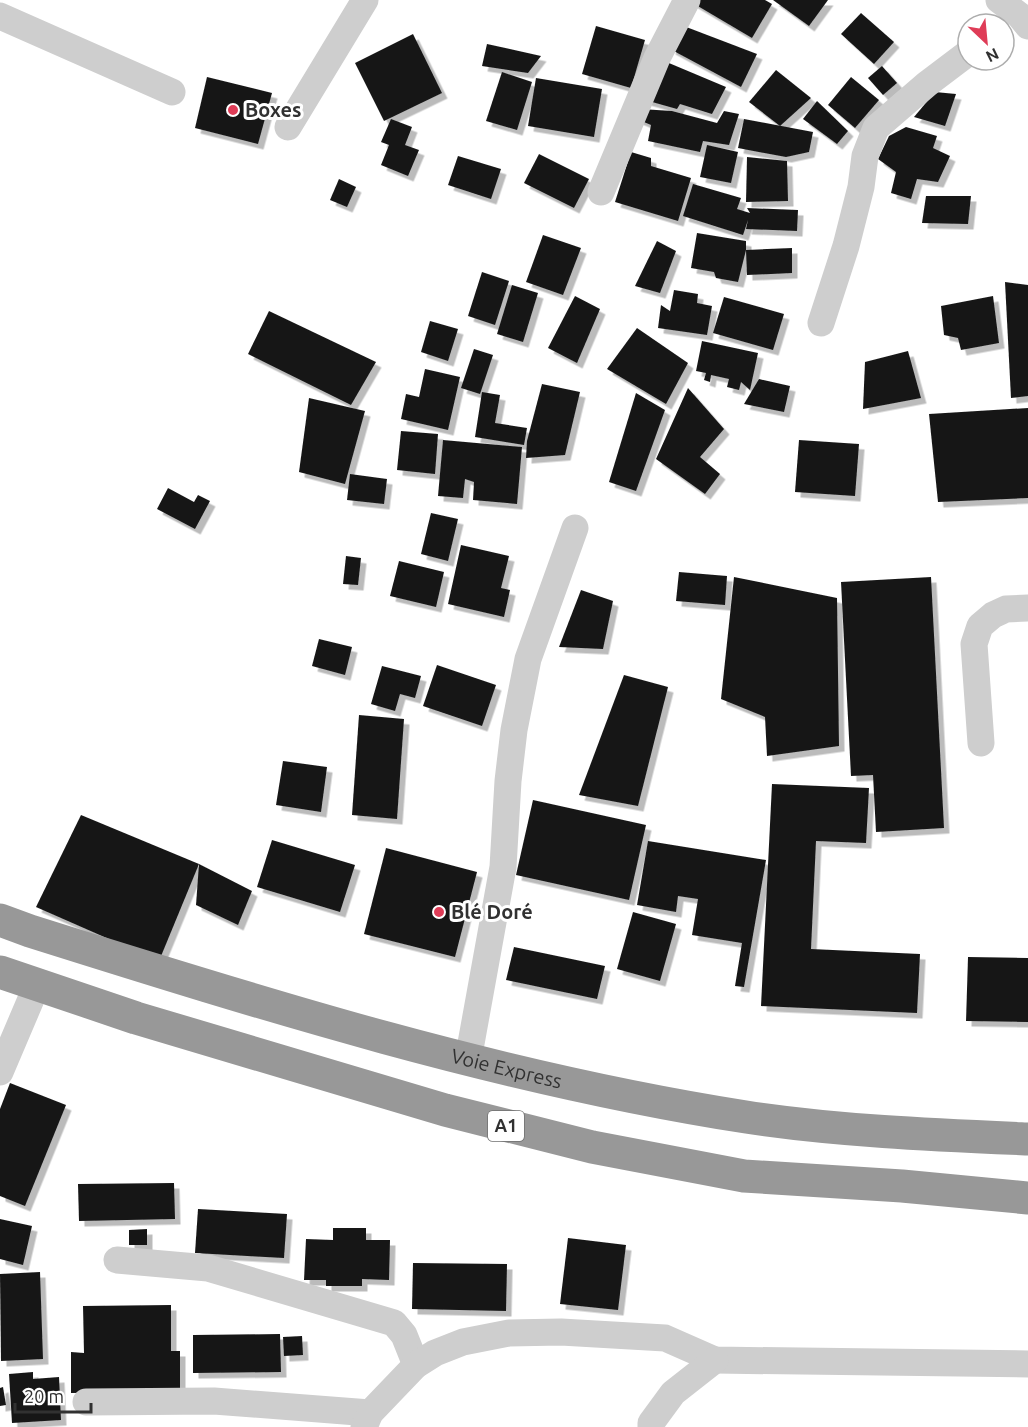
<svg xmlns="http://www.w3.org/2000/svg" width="1028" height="1427" font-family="Ubuntu,sans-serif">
<defs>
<filter id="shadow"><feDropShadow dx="5.5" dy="5.5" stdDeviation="0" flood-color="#0004"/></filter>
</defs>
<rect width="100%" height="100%" fill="#fff"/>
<g fill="#181818" filter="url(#shadow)">
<polygon points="692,0 765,0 772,4 752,38 691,2"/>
<polygon points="773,0 828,0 809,26"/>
<polygon points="861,13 894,42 874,64 841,34"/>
<polygon points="681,25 757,54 741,87 670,49"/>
<polygon points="596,26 645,40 631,88 582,74"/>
<polygon points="413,34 442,93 384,121 355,63"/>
<polygon points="487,44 541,56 528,73 482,66"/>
<polygon points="657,58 726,87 712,114 680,104 677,109 645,100"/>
<polygon points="882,66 897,83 883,95 868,78"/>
<polygon points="776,70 811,98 780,126 749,102"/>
<polygon points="502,72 532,82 517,130 486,121"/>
<polygon points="207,77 272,93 258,144 195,128"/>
<polygon points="851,77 879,100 855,128 828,105"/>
<polygon points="536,78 602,89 594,137 528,126"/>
<polygon points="935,92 956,94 945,126 914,117"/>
<polygon points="817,101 848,131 837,144 803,119"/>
<polygon points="641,109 672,111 717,123 724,111 739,114 729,145 703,141 700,152 648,141 651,125 637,119"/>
<polygon points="391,119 412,127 405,145 419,150 408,176 381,165 389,145 381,142"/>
<polygon points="744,119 813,132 809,152 786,157 738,148"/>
<polygon points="906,127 937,136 933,148 950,156 938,182 917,179 911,199 891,193 896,172 878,159 889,136"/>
<polygon points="707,145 738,152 731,183 700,177"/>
<polygon points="631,152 651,158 651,166 691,178 678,221 615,202"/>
<polygon points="539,154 589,179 574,208 524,183"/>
<polygon points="458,156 501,169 491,199 448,185"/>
<polygon points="747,157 787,161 788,201 746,202"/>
<polygon points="339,179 356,187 347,207 330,200"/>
<polygon points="693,184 741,198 737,209 750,213 747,208 798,210 797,231 746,229 748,220 743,235 683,216"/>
<polygon points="926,196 971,196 968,224 922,223"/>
<polygon points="697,233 746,241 746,250 738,282 716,278 714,272 691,268"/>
<polygon points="543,235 581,248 563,295 526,282"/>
<polygon points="657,241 676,251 660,293 635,286"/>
<polygon points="792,248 792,273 747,275 746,250"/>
<polygon points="482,272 509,281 495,325 468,316"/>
<polygon points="1005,282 1028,285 1028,396 1011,398"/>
<polygon points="512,285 538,293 523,342 497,334"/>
<polygon points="674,290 698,294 697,303 712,306 707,335 658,328 661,305 670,311"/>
<polygon points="575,296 600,309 577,363 548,348"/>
<polygon points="993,296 999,343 961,350 958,338 944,335 941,306"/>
<polygon points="724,297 784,314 773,350 713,333"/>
<polygon points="269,311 376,362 351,405 248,354"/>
<polygon points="430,321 458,329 448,361 421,352"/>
<polygon points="637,328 688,363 666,404 607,369"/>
<polygon points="702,341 758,353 750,390 741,382 739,390 727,387 729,379 711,375 710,382 704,380 706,373 696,371"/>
<polygon points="474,349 493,355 480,394 461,388"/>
<polygon points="908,351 921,398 863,409 865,362"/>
<polygon points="425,369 460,377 448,430 401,419 406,394 419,397"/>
<polygon points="759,379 790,386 784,412 744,404"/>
<polygon points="542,384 580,392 565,455 526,458 527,441"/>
<polygon points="688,388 724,429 700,457 720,474 705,494 656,459"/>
<polygon points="482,392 500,395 495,423 527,428 524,445 475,437"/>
<polygon points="636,393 665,410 636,491 609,482"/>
<polygon points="309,398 365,411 345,484 299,472"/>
<polygon points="1028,408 1028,498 938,502 929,414"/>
<polygon points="401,431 438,434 435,474 397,470"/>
<polygon points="443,440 522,447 517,504 473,500 474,482 465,479 463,498 438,496"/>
<polygon points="799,440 859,444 855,496 795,492"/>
<polygon points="350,474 387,479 384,504 347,500"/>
<polygon points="168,488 194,502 198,495 210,501 195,529 157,509"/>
<polygon points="431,513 458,519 448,561 421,554"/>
<polygon points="461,545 509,556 501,588 510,590 504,617 448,604"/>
<polygon points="346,556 361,558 358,585 343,584"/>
<polygon points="399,561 444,572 436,607 390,596"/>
<polygon points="679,572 727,576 725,605 676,601"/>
<polygon points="734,577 837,598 839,746 767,756 765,717 721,699"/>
<polygon points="931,577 944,828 876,832 873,775 851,776 841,582"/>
<polygon points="581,590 613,601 603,649 559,647"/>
<polygon points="319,639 352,647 345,675 312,666"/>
<polygon points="437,665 496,685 482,726 423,706"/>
<polygon points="382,666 421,676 415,698 400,694 395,711 371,704"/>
<polygon points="624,675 668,687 638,806 579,795"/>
<polygon points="359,715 404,719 397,819 352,815"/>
<polygon points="283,761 327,767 321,812 276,805"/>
<polygon points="772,784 869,788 866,843 816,841 811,949 920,954 917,1013 761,1006"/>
<polygon points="533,800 646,825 629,900 516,875"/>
<polygon points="81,815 199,864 159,961 36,907"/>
<polygon points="272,840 355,865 340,912 257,887"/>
<polygon points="648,841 766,860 744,987 735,986 742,943 692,935 698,899 678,896 676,912 637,905"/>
<polygon points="386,848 477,872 455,957 364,934"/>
<polygon points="199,864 252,891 238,925 196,905"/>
<polygon points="633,912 676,924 660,981 617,969"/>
<polygon points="514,947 605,966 597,999 506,980"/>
<polygon points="968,957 1028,958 1028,1022 966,1021"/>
<polygon points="10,1083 66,1105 25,1206 0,1196 0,1109"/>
<polygon points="174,1183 175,1219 79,1221 78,1184"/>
<polygon points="198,1209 287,1214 284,1258 195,1253"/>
<polygon points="0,1219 32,1226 23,1265 0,1259"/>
<polygon points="333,1228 366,1228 366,1240 390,1240 389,1280 362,1279 362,1286 326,1286 326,1280 304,1280 306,1239 333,1240"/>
<polygon points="147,1229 147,1245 129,1245 129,1230"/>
<polygon points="568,1238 626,1245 618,1310 560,1304"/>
<polygon points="413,1263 507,1264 506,1311 412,1309"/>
<polygon points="40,1272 43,1359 1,1361 0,1274"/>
<polygon points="171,1305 171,1351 180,1351 180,1392 71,1393 71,1352 84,1353 83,1306"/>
<polygon points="280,1334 281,1372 193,1373 193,1335"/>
<polygon points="302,1336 303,1355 284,1356 283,1337"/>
<polygon points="33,1372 33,1379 59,1377 61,1420 12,1423 9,1374"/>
<polygon points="3,1387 6,1405 0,1406 0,1388"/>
</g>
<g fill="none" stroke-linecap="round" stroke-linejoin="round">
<g stroke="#cecece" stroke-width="27">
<polyline points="999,0 1019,15 1028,26"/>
<polyline points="0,16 172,92"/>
<polyline points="288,127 365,0"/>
<polyline points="601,192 657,58 687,0"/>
<polyline points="821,323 846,246 861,187 865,156 876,128 927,84 968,53"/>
<polyline points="981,743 974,644 980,626 993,615 1006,609 1028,608"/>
<polyline points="468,1060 503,867 508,781 514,730 528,659 575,528"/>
<polyline points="0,1072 37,985"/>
<polyline points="117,1260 208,1268 394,1323 404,1335 416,1365"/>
<polyline points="86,1402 214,1401 370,1413"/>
<polyline points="364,1427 370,1413 416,1365 435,1353 463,1342 509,1333 561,1332 665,1338 715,1360 1028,1364"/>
<polyline points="651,1427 651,1423 673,1393 715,1360"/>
</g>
<g stroke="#989898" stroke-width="33">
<path id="s1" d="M0 920 30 931C265 1005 502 1079 746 1117 838 1131 936 1135 1028 1139"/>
<polyline points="0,972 136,1018 445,1110 592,1147 744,1176 902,1186 1028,1198"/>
</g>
</g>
<g fill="#df3c57" stroke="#fff" stroke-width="2">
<circle cx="233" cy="110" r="6"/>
<circle cx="439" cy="912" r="6"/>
</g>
<g text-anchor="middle" stroke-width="6" stroke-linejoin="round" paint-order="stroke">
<rect fill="#fff" stroke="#6f6f6f" stroke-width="1.5" x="488" y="1111" width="36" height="30" rx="4.5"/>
<g font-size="18" font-weight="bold" fill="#313131">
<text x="506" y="1132">A1</text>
</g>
<g font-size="20" font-weight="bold" fill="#313131" stroke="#fff" text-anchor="start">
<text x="245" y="117">Boxes</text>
<text x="451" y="919">Blé Doré</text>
</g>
<g font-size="20" fill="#313131" stroke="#fff">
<text dy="7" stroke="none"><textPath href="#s1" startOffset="528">Voie Express</textPath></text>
</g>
</g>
<g transform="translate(986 42) rotate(154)"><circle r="28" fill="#ffffff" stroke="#adadad" stroke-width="1.5"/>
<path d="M0-4.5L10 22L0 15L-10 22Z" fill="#df3c57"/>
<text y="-9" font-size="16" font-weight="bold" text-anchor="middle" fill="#313131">N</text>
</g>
<path d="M15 1403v9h76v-9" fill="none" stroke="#313131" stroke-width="3"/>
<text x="24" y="1403" font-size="18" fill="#313131" stroke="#ffffff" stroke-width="4.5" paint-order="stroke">20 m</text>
</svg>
